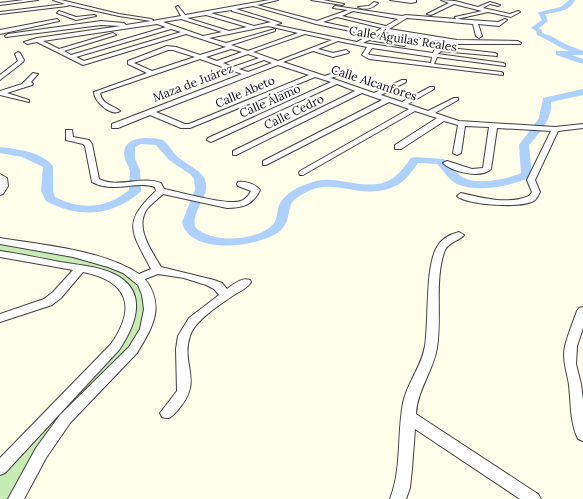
<svg xmlns="http://www.w3.org/2000/svg" width="583" height="499" font-family="Lora,serif">
<rect width="100%" height="100%" fill="#fffeeb"/>
<polygon fill="#c8ebb3" points="0,241 118,267 144,286 146,329 65,419 16,499 0,499 0,468 115,347 131,303 109,277 0,254"/>
<g fill="none" stroke-linecap="round" stroke-linejoin="round">
<g fill="#add1fa" fill-rule="evenodd">
<path d="M569 0H575C569 12 557 12 545 14L548 21 539 28 542 30V33L551 36 565 44 583 51V55H572L583 59V64L556 55V51H569C557 47 548 39 537 35L536 31 531 28 542 20 538 13 539 12 561 7Z"/>
<path d="M583 89V95L551 102C553 118 539 134 529 145L532 175 531 177C511 186 478 193 457 184 450 181 443 170 437 164L418 163C413 170 408 177 402 182 388 193 365 193 349 189 337 187 325 185 313 189 305 193 292 198 290 207 288 216 288 223 281 230 261 248 189 256 182 222L195 190 194 179 190 174 169 160 156 145 141 144 135 147V159L140 170 141 191 139 193C110 217 78 218 46 201L41 191 43 167 22 157 0 153V147C17 149 42 152 53 166V191L55 197C81 210 106 209 129 190 129 184 130 177 130 171 129 167 126 163 125 159 119 136 147 136 163 140 169 145 173 153 179 158 196 171 215 175 202 201 198 209 193 217 195 227 211 244 259 242 274 223 277 219 277 213 278 209 281 196 295 188 307 184 315 181 322 179 331 180 351 181 374 191 393 178 400 173 406 165 411 158L415 157 444 159C449 164 457 175 464 178 478 185 508 179 521 173L519 145 539 118 543 98Z"/>
</g>
<g stroke="#3f3f3f" stroke-width="2">
<g id="minor">
<polygon points="24,0 38,0 0,5 0,3"/>
<path d="M53 0H61L119 14 151 19 153 20 152 21 181 16 176 7 178 6 185 15 269 0H278L257 5 317 21 348 10 333 8 335 6 402 16 406 15 456 19 455 17 482 11 454 4 431 15 427 14 449 3 441 0 455 1 478 7 490 2 500 5 498 6 490 4 483 8 510 14 518 11 520 12 511 17 488 12 457 19 498 22 505 19 507 20 499 26 478 24 482 36 479 38 476 36 473 24 407 18 389 29 457 40 518 41 521 43 520 44H457L384 32 374 37 407 44 404 46 369 40 363 43 433 53 435 49 441 47 495 53 497 54V56L441 51 438 54 503 63 505 64V66L437 57 434 64 501 72 503 73V75L369 59 362 55 367 47 338 41 318 49 333 53 346 50 349 52 348 53 333 57 313 51 283 62 325 76 342 70H346V72L331 78 374 93 402 80H406V82L381 95 402 102 430 87H434V89L408 104 428 111 454 98H458V100L435 113 459 121 555 127 583 124V128L558 131 535 180 540 192C539 194 537 198 535 200 525 209 466 205 457 196L461 193C482 198 509 205 529 196L532 192 527 180 551 131 497 128 491 169C481 179 452 172 443 163L447 161 472 169 483 168 489 127 465 126 461 153 457 155 453 153 458 125 444 121 401 149H395V145L437 118 415 111 303 175H300L299 173 300 171 409 109 389 102 266 165H263V161L382 100 362 93 236 155H233V151L355 91 337 84 211 142 207 140 208 138 331 82 315 77 190 128H181L150 115 118 128H112V124L242 74 200 59 100 93C102 105 113 105 120 111 112 117 94 102 94 92L147 73 128 64V61L167 46 176 47 200 55 226 47 186 34 83 65 37 42 27 44 24 42 37 38 121 26 101 25 6 37 5 36 8 34 101 21 124 23 126 25 151 21 119 16 69 5 67 6 0 14V12L65 4ZM253 6 316 24 370 35 357 42 275 25 281 23 236 9ZM232 10V11L271 22 254 26 211 13ZM353 11 398 19 386 26 342 16ZM206 15 247 27 229 31 187 18ZM337 17 382 28 374 33 323 22ZM181 19 222 32 203 36 163 22ZM157 24 166 27 71 55 64 51 116 35 113 33 59 49 43 41ZM268 26 298 33 248 51 231 45 275 31V29L226 43 209 38ZM171 29 181 32 84 61 76 57ZM305 34 332 40 278 61 253 52ZM372 48 432 57 431 63 370 55 368 54ZM231 49 242 52 217 61 206 57ZM168 50H173L195 57 152 71 134 63ZM248 54 259 58 233 67 223 63ZM264 60 272 63 248 72 239 69ZM278 65 309 75 189 124H185L156 112Z"/>
<polygon points="311,0 323,0 344,4 342,5"/>
<polygon points="390,0 416,0 416,2 411,3"/>
<path d="M374 2 378 3C373 8 365 11 358 7L369 6Z"/>
<polygon points="59,11 76,17 94,15 96,16 76,20 57,13"/>
<polygon points="57,19 59,21 0,34 0,30"/>
<polygon points="18,52 20,53 24,60 23,62 0,80 0,75 18,61 15,54"/>
<polygon points="33,73 38,74 31,82 33,84 32,85 7,93 29,100 29,102 0,95 0,91 22,84"/>
<path d="M66 130H72L73 137 89 140 92 144 99 179C118 189 141 175 161 183L164 189C180 192 228 206 241 201 246 199 249 195 251 191L238 186 237 184 238 182C246 181 255 184 260 190 253 205 243 208 227 208L163 194C158 199 151 204 147 209 134 228 152 251 161 267L214 280 222 283 227 289C233 285 241 277 250 280L251 282C248 288 240 291 234 295 221 304 195 320 190 336 180 366 205 380 177 411 172 416 170 420 162 417L160 413 177 391 176 349 178 336 189 318 219 295 214 289 206 285 184 278 158 274 145 279C166 307 152 328 137 353L70 423 46 458 24 499H8L36 448 60 415 129 347 140 329 144 309 142 295 138 285 123 273 108 267 73 257 0 244V238C42 245 103 250 139 274L151 269C131 231 122 223 156 191L155 187C136 180 114 194 92 182L85 146 83 144 66 140Z"/>
<polygon points="0,174 7,178 8,186 3,194 0,195"/>
<path d="M459 232 464 235C459 241 449 242 445 250 434 278 442 318 437 348 433 371 417 391 416 414L538 494 541 499H520L415 429 412 469 410 488 406 499H390C402 468 397 435 403 403 407 383 422 366 425 346 429 321 425 267 437 247 441 239 451 234 459 232Z"/>
<path d="M0 251C20 254 40 258 60 262 78 265 98 266 114 274 149 291 136 325 119 350L5 473 0 475V458L111 344C137 307 128 281 83 272L61 298 52 305 0 322V314L44 299 53 292 73 270 0 257Z"/>
<path d="M583 307V328L577 346 576 364 581 384 583 400V441L578 439C570 423 571 403 569 385 567 371 562 360 565 346 568 334 573 322 577 311L579 308Z"/>
</g>
</g>
<use href="#minor" fill="#fff" fill-rule="evenodd"/>
</g>
<g text-anchor="middle" stroke-width="4" stroke-linejoin="round" paint-order="stroke">
<g font-size="12" fill="#0c0c0c" stroke="#fff">
<text transform="translate(403 39) rotate(9)" y="4">Calle Águilas Reales</text>
<text transform="translate(193 83) rotate(-21)" y="4">Maza de Juárez</text>
<text transform="translate(374 83) rotate(18)" y="4">Calle Alcanfores</text>
<text transform="translate(245 92) rotate(-23)" y="4">Calle Abeto</text>
<text transform="translate(270 101) rotate(-24)" y="4">Calle Álamo</text>
<text transform="translate(294 112) rotate(-26)" y="4">Calle Cedro</text>
</g>
</g>
</svg>
